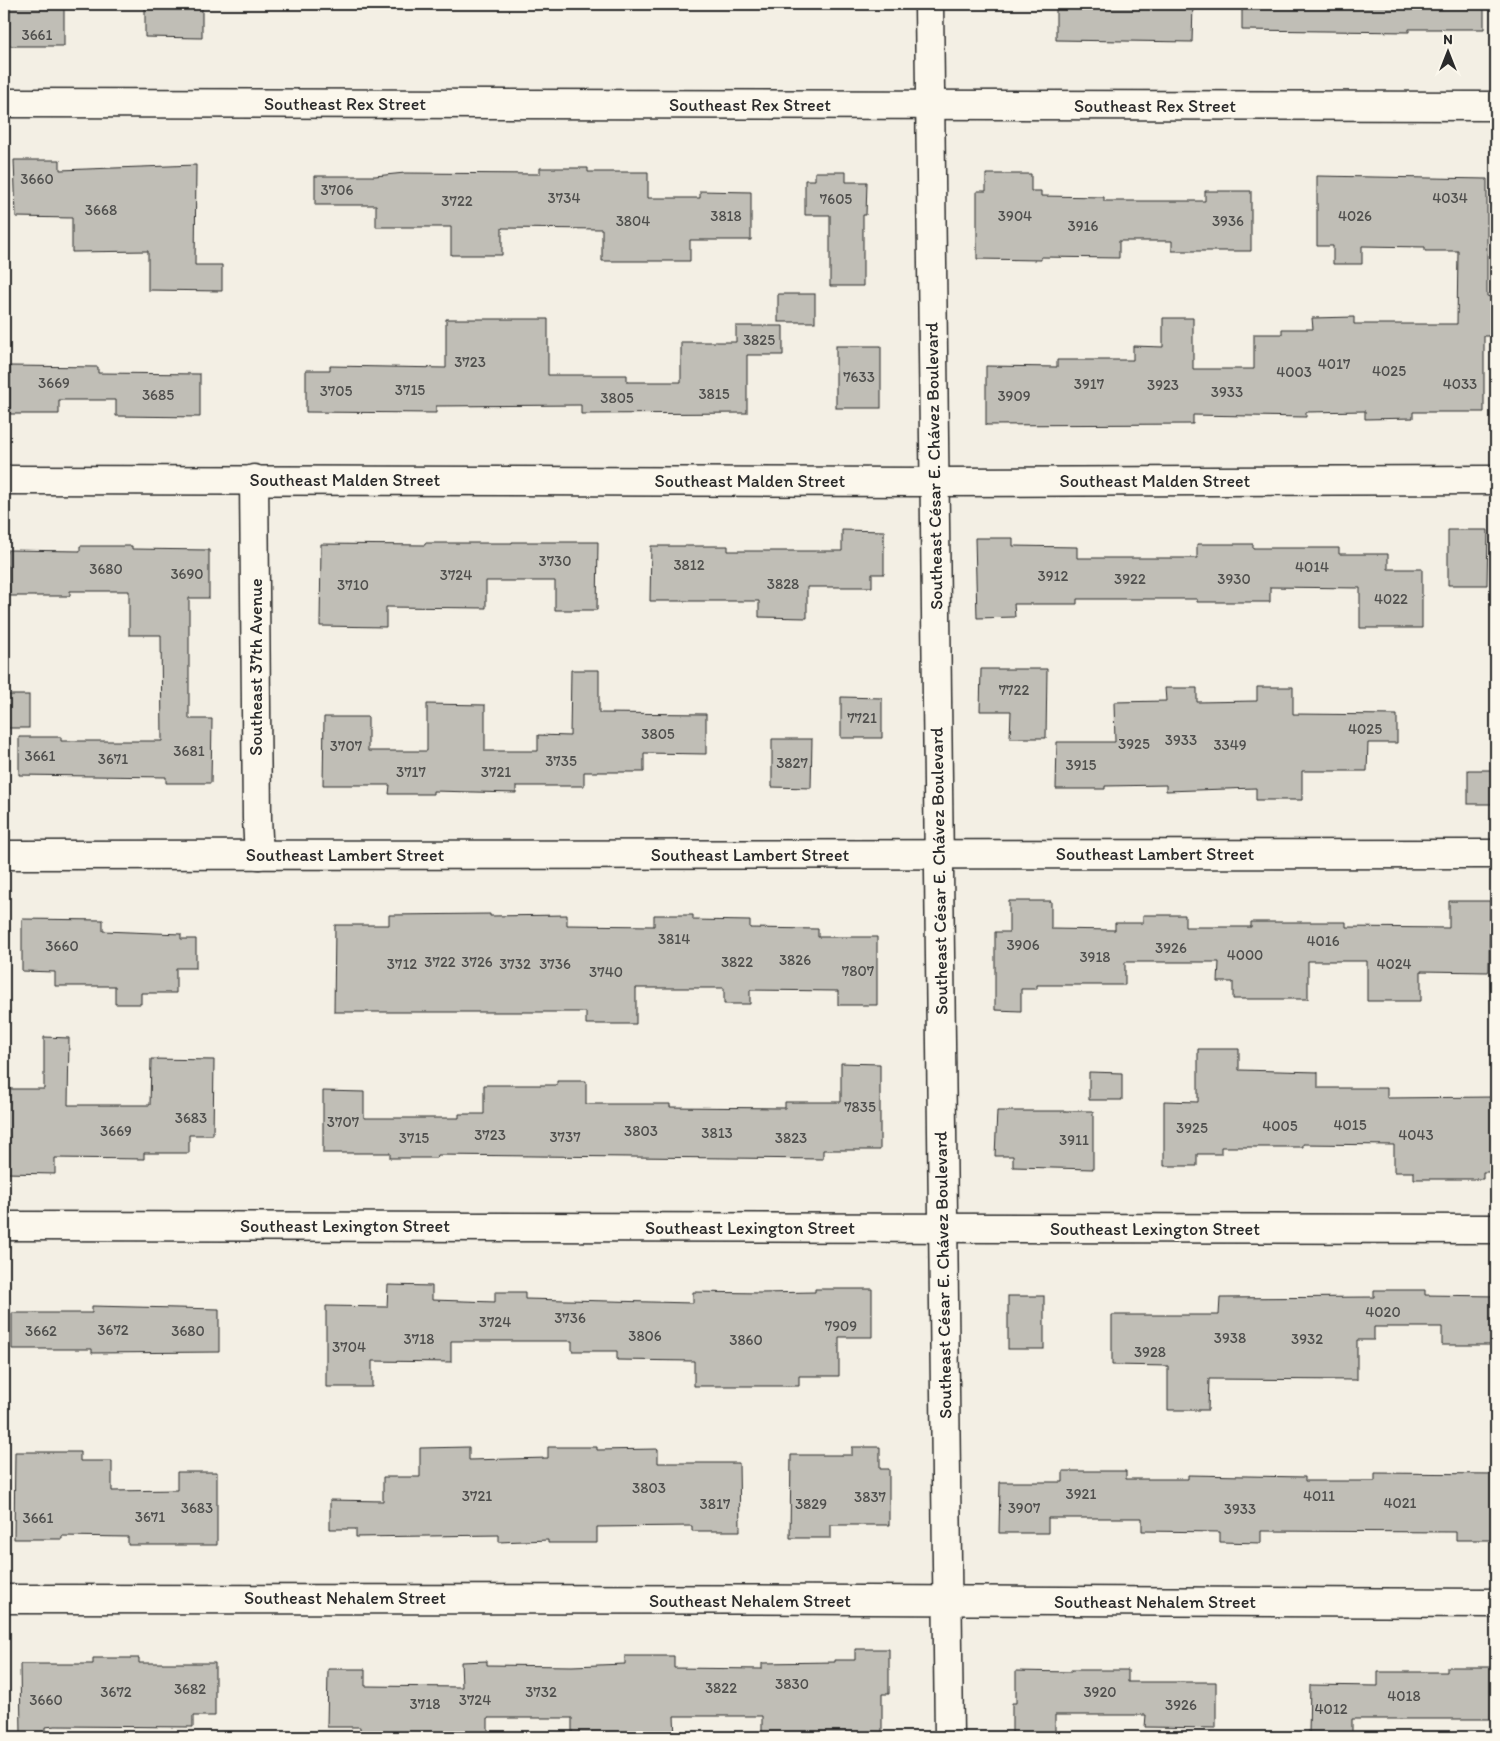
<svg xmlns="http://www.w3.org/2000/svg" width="1500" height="1741" font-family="Itim,sans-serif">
<rect width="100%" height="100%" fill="#f3efe4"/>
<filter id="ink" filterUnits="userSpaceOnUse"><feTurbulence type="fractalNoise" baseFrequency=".02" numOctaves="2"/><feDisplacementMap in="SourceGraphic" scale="10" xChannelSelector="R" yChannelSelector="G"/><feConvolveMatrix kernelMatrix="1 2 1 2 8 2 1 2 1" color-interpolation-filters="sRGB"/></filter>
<g filter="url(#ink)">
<g fill="#c0beb6" stroke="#2b2b2b">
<polygon points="10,4 64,4 64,46 9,46"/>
<polygon points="145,4 202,4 202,38 145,37"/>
<polygon points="1056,4 1193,4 1192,42 1056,40"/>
<polygon points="1242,4 1484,4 1484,29 1409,29 1409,32 1242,30"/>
<polygon points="14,160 60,160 60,170 196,165 195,265 222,265 222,291 148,290 148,251 72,252 72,218 16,217"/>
<polygon points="540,168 588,168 588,172 648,172 648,198 700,198 700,191 751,192 751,240 690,240 690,261 602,261 602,229 502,228 502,255 451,255 451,227 376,227 376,205 315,205 315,176 375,176 405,173 540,174"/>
<polygon points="815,172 846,172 846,182 867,182 866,215 863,215 863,286 830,286 830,215 805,215 805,180 815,180"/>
<polygon points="986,174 1031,174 1031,191 1041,191 1041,196 1104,197 1104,201 1205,201 1205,191 1251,191 1251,251 1172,251 1172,241 1119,241 1119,258 1041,257 1041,260 977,259 977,191 986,191"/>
<polygon points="1317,176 1487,179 1487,296 1491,297 1491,336 1484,336 1484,412 1413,412 1413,418 1365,419 1365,411 1306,412 1306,417 1193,415 1193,424 986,425 986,366 1057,367 1057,360 1133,360 1133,346 1163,347 1163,318 1193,318 1193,369 1254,369 1254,334 1282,334 1282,329 1313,329 1312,318 1354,317 1354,324 1457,324 1458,251 1425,251 1425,247 1362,246 1362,264 1333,264 1333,246 1317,246"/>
<rect x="778" y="294" width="37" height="28"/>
<polygon points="446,319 548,319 548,375 627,375 627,382 681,382 681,342 736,342 736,326 783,326 783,355 747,355 747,413 581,414 581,405 436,406 436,413 306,412 306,370 330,370 330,366 446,368"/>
<rect x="836" y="346" width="45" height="62"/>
<polygon points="10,366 98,367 98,373 200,374 200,417 116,416 116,400 59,400 59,414 10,414"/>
<polygon points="842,530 884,531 884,574 872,574 872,587 807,587 807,618 759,617 759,601 650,601 651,546 728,546 728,551 842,551"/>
<polygon points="1448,530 1488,530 1487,585 1448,585"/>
<polygon points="975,538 1013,538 1013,546 1077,547 1077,558 1197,558 1197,544 1253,544 1253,548 1339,548 1339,554 1388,554 1388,569 1422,569 1422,628 1360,628 1360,588 1270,587 1270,602 1197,602 1197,599 1077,599 1077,604 1014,604 1015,617 977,618"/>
<polygon points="512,542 598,542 597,610 555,610 555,581 486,581 486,608 386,607 386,627 320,626 321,544 425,545 425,543 512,543"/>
<polygon points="80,546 132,546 132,549 209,550 209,598 189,598 189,719 212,719 211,783 166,783 166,777 19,775 19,737 61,737 61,741 162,741 161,635 129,635 129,591 70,591 70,596 8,596 8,550 80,551"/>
<polygon points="981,669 1047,669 1046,738 1010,738 1011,711 980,711"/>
<polygon points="571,670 599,670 599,713 706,714 706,754 644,753 644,772 584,772 584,786 516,786 516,793 433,791 433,794 389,794 390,785 323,785 324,717 368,717 368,751 427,751 427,704 485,705 485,751 538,751 538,735 570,736"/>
<polygon points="1257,687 1293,687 1293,714 1397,715 1397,743 1368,743 1367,771 1302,771 1302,800 1256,800 1256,788 1166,791 1166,785 1105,786 1105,789 1056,789 1057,742 1115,742 1114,702 1166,701 1165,688 1197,688 1197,702 1257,701"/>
<rect x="4" y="695" width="25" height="33"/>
<polygon points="841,697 882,698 882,738 841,738"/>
<polygon points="772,739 812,739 811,788 772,787"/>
<rect x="1468" y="770" width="28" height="34"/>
<polygon points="1009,901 1051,901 1051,929 1115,930 1115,923 1143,923 1143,915 1185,915 1185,927 1251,927 1251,922 1346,922 1346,927 1449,928 1449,901 1490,901 1489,970 1488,972 1421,971 1421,1001 1367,1001 1367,961 1308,961 1308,999 1233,999 1233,982 1218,982 1219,962 1125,962 1125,985 1037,985 1037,989 1021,989 1021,1011 995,1010 995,932 1009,932"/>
<polygon points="490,914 490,916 567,915 567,925 654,926 654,915 693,915 693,920 750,921 750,928 818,929 818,937 877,937 877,1005 838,1005 838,991 750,990 750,1004 724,1004 724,988 636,988 636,1024 586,1024 586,1012 334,1012 335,925 389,925 389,915"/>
<polygon points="22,919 103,920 103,931 181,934 181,939 196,939 196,968 176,968 176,993 141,993 141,1004 115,1004 115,986 55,986 55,972 22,971"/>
<polygon points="44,1037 69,1038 68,1105 150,1105 151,1059 214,1060 213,1135 189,1135 189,1153 144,1153 144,1159 55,1158 55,1174 4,1173 5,1089 44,1089"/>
<polygon points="1198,1049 1239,1049 1239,1070 1318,1072 1318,1088 1387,1088 1387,1098 1494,1097 1495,1172 1483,1172 1483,1179 1414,1179 1414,1172 1394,1172 1394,1145 1303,1144 1303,1147 1221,1147 1221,1154 1197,1154 1197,1166 1164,1166 1164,1101 1198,1102"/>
<polygon points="841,1063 880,1064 880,1150 823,1150 823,1159 438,1155 437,1158 390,1158 390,1153 323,1153 323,1091 364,1092 364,1118 459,1118 459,1114 484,1114 484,1085 557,1085 557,1081 586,1081 586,1104 670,1104 670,1107 785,1108 785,1102 841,1102"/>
<polygon points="1089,1072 1122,1073 1122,1100 1089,1100"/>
<polygon points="997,1111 1093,1111 1093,1169 1013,1167 1013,1156 995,1156"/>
<polygon points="388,1285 432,1286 432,1300 495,1302 495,1292 525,1292 525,1299 693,1303 693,1292 760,1293 815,1292 815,1289 872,1289 872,1337 839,1337 839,1376 799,1376 799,1386 694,1386 694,1361 617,1360 617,1351 572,1351 572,1341 451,1341 451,1362 372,1361 372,1387 326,1387 326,1306 387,1307"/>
<polygon points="1374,1290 1425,1290 1425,1295 1496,1296 1495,1345 1442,1345 1442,1327 1374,1327 1374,1340 1357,1340 1357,1380 1209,1379 1208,1410 1168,1410 1168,1366 1112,1365 1112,1315 1219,1315 1220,1298 1374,1297"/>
<rect x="1008" y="1296" width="36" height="53"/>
<polygon points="92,1306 219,1309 219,1352 92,1353 92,1349 12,1349 12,1313 92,1313"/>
<polygon points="469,1447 469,1460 548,1458 548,1447 597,1447 597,1450 658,1449 658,1463 739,1463 740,1531 692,1531 692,1526 597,1527 597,1543 548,1543 548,1540 499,1542 499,1535 356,1537 356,1529 330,1529 330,1500 383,1501 383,1477 420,1477 420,1448"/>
<polygon points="852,1447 880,1447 880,1469 889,1469 889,1525 831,1525 831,1538 790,1538 791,1455 852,1455"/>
<polygon points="15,1452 80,1452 80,1461 112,1461 112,1491 177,1490 177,1472 217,1472 217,1545 128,1545 128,1537 62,1536 62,1539 14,1539"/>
<polygon points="1063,1471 1126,1471 1126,1479 1188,1479 1188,1475 1305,1477 1305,1481 1375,1481 1375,1473 1496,1474 1496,1540 1456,1540 1456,1532 1261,1531 1261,1543 1220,1542 1220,1532 1142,1531 1142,1518 1048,1518 1048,1533 999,1533 1000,1482 1063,1482"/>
<polygon points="855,1649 889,1649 889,1694 882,1694 882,1737 762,1737 762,1716 674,1716 675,1737 572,1737 572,1718 488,1718 488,1737 360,1737 360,1727 327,1727 328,1669 365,1669 365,1686 462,1687 461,1662 487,1661 487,1665 572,1666 625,1664 625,1656 674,1656 674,1668 762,1669 762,1663 835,1662 835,1660 855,1660"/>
<polygon points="93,1658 139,1658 139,1663 215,1663 215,1716 193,1716 193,1727 55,1726 45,1727 45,1735 21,1735 20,1664 93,1664"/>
<polygon points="1447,1667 1496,1667 1496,1719 1352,1719 1352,1733 1309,1733 1310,1685 1378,1686 1378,1672 1447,1672"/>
<polygon points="1071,1670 1128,1670 1128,1682 1216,1682 1216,1728 1145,1727 1146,1715 1055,1715 1055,1737 1012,1737 1012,1703 1016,1703 1016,1671 1071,1672"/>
</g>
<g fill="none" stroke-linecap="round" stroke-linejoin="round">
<g stroke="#2b2b2b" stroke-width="31">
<g id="street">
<polyline points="4,103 1496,106"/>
<polyline points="254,479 257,819 259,855"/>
<polyline points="4,480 934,482 1496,480"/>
<polyline points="4,855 1496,854"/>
<polyline points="4,1226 1496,1229"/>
<path d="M4 1599C501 1596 999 1602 1496 1603"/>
</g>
</g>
<g stroke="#2b2b2b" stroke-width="31">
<polyline id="secondary" points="929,4 949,1737"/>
</g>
<use href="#street" stroke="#fbf7ec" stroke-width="28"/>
<use href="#secondary" stroke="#fbf7ec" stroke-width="28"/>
</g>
</g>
<g text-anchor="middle" stroke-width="4" stroke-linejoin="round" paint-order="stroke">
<g font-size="15" fill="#50504e">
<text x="37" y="40">3661</text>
<text x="37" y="184">3660</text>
<text x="337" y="195">3706</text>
<text x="564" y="203">3734</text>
<text x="1450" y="203">4034</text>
<text x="836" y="204">7605</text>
<text x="457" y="206">3722</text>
<text x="101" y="215">3668</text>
<text x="726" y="221">3818</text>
<text x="1015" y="221">3904</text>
<text x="1355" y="221">4026</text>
<text x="633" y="226">3804</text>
<text x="1228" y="226">3936</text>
<text x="1083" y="231">3916</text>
<text x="759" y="345">3825</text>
<text x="470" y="367">3723</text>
<text x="1334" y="369">4017</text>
<text x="1389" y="376">4025</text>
<text x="1294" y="377">4003</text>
<text x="859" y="382">7633</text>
<text x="54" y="388">3669</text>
<text x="1089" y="389">3917</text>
<text x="1460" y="389">4033</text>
<text x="1163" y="390">3923</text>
<text x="410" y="395">3715</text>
<text x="336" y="396">3705</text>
<text x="1227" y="397">3933</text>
<text x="714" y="399">3815</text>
<text x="158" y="400">3685</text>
<text x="1014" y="401">3909</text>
<text x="617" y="403">3805</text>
<text x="555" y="566">3730</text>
<text x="689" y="570">3812</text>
<text x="1312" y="572">4014</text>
<text x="106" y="574">3680</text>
<text x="187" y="579">3690</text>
<text x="456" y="580">3724</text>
<text x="1053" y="581">3912</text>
<text x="1130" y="584">3922</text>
<text x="1234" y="584">3930</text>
<text x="783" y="589">3828</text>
<text x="353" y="590">3710</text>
<text x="1391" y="604">4022</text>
<text x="1014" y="695">7722</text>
<text x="862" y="723">7721</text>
<text x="1365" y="734">4025</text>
<text x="658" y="739">3805</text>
<text x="1181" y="745">3933</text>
<text x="1134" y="749">3925</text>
<text x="1230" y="750">3349</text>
<text x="346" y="751">3707</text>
<text x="189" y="756">3681</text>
<text x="40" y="761">3661</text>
<text x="113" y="764">3671</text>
<text x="561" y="766">3735</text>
<text x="792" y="768">3827</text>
<text x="1081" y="770">3915</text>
<text x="411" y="777">3717</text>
<text x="496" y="777">3721</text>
<text x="674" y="944">3814</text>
<text x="1323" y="946">4016</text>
<text x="1023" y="950">3906</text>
<text x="62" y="951">3660</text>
<text x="1171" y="953">3926</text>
<text x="1245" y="960">4000</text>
<text x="1095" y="962">3918</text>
<text x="795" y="965">3826</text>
<text x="440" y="967">3722</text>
<text x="477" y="967">3726</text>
<text x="737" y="967">3822</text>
<text x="402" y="969">3712</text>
<text x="515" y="969">3732</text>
<text x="555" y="969">3736</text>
<text x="1394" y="969">4024</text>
<text x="858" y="976">7807</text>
<text x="606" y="977">3740</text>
<text x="860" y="1112">7835</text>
<text x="191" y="1123">3683</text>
<text x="343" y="1127">3707</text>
<text x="1350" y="1130">4015</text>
<text x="1280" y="1131">4005</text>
<text x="1192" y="1133">3925</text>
<text x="116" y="1136">3669</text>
<text x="641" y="1136">3803</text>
<text x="717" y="1138">3813</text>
<text x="490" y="1140">3723</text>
<text x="1416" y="1140">4043</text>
<text x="565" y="1142">3737</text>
<text x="414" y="1143">3715</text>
<text x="791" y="1143">3823</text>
<text x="1074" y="1145">3911</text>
<text x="1383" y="1317">4020</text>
<text x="570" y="1323">3736</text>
<text x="495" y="1327">3724</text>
<text x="841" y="1331">7909</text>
<text x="113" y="1335">3672</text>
<text x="41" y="1336">3662</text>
<text x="188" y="1336">3680</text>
<text x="645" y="1341">3806</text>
<text x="1230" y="1343">3938</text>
<text x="419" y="1344">3718</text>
<text x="1307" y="1344">3932</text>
<text x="746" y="1345">3860</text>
<text x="349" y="1352">3704</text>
<text x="1150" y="1357">3928</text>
<text x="649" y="1493">3803</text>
<text x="1081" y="1499">3921</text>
<text x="477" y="1501">3721</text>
<text x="1319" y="1501">4011</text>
<text x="870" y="1502">3837</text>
<text x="1400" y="1508">4021</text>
<text x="715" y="1509">3817</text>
<text x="811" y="1509">3829</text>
<text x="197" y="1513">3683</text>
<text x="1024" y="1513">3907</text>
<text x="1240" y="1514">3933</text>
<text x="150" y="1522">3671</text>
<text x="38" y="1523">3661</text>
<text x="792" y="1689">3830</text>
<text x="721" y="1693">3822</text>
<text x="190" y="1694">3682</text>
<text x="116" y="1697">3672</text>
<text x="541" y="1697">3732</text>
<text x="1100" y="1697">3920</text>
<text x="1404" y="1701">4018</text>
<text x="46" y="1705">3660</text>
<text x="475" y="1705">3724</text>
<text x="425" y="1709">3718</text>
<text x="1181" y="1710">3926</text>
<text x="1331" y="1714">4012</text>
</g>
<g font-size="18" fill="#2b2b2b" stroke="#fbf7ec">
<text x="345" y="110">Southeast Rex Street</text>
<text x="750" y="111">Southeast Rex Street</text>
<text x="1155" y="112">Southeast Rex Street</text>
<text transform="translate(934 466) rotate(-91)" y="6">Southeast César E. Chávez Boulevard</text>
<text x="345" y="486">Southeast Malden Street</text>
<text x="750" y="487">Southeast Malden Street</text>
<text x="1155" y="487">Southeast Malden Street</text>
<text transform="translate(256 667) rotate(-90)" y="6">Southeast 37th Avenue</text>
<text x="1155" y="860">Southeast Lambert Street</text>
<text x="345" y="861">Southeast Lambert Street</text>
<text x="750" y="861">Southeast Lambert Street</text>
<text transform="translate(939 871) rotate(-91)" y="6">Southeast César E. Chávez Boulevard</text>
<text x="345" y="1232">Southeast Lexington Street</text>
<text x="750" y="1234">Southeast Lexington Street</text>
<text x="1155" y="1235">Southeast Lexington Street</text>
<text transform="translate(943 1275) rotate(-91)" y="6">Southeast César E. Chávez Boulevard</text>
<text x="345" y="1604">Southeast Nehalem Street</text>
<text x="750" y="1607">Southeast Nehalem Street</text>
<text x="1155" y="1608">Southeast Nehalem Street</text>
</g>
</g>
<rect width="1500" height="1741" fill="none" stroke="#fbf7ec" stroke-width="20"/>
<rect x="10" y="10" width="1480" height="1721" fill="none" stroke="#2b2b2b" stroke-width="2" filter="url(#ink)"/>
<g transform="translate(1448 52)" stroke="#fbf7ec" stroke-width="4" paint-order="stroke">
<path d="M0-4L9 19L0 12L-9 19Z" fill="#2b2b2b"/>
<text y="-8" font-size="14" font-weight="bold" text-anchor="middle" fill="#2b2b2b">N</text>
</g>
</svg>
